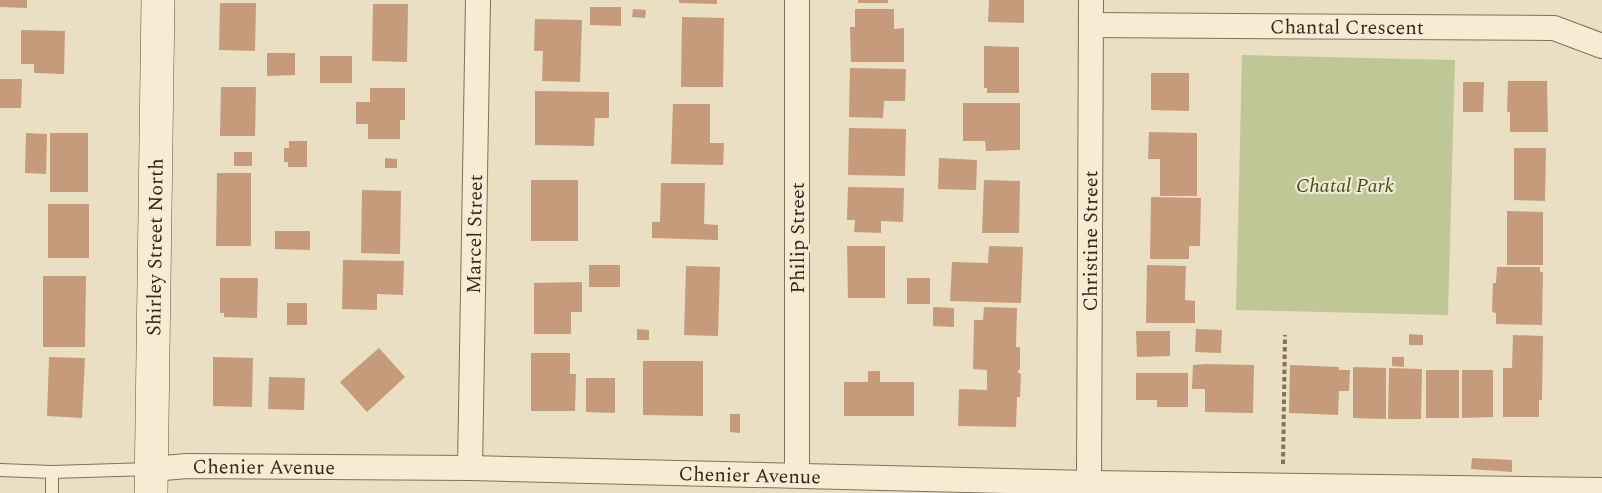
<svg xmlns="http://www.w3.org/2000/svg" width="1602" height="493" font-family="Spectral,serif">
<rect width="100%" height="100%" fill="#eadfc2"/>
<polygon fill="#c0c797" points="1242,55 1455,60 1448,315 1236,310"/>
<g fill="#c59b7b">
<polygon points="0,0 27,0 27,8 0,7"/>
<polygon points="679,0 717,0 717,4 679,3"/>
<rect x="858" y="0" width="30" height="3"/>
<polygon points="989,0 1024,0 1024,23 988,22"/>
<polygon points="220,3 256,3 255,51 219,50"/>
<polygon points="373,4 408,4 407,62 372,61"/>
<polygon points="590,7 621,7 621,26 590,25"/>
<polygon points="633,9 646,10 645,18 632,17"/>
<polygon points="855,9 894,9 894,29 904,28 904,62 851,62 850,27 855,27"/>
<polygon points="682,17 724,18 723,87 681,87"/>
<polygon points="535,19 582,20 580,82 542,81 543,51 534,51"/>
<polygon points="21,30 65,31 64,74 34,73 34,64 21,64"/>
<polygon points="984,46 1019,47 1019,93 987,93 987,88 984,88"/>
<polygon points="267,53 295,53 295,75 267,76"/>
<rect x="320" y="56" width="32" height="27"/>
<polygon points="850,68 906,69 905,101 884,101 883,118 849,117"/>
<polygon points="1151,73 1189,73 1189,111 1151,110"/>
<polygon points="0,79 22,79 21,108 0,108"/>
<polygon points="1508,81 1547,81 1548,132 1510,132 1510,112 1507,112"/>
<polygon points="1463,82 1484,82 1483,112 1463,112"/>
<polygon points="221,87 256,87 255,136 220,136"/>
<polygon points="370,88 405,88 405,120 400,120 400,139 368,139 368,124 356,124 356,102 370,102"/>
<polygon points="535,91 609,92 609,118 595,118 594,146 535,145"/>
<polygon points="963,103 1020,103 1020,150 986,151 985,141 963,141"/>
<polygon points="673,104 710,104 710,143 724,143 723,165 671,164"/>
<polygon points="849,128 906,129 905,176 848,175"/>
<polygon points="1149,132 1197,133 1197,196 1160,196 1160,159 1148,159"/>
<polygon points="26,133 47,134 46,174 25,173"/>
<rect x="50" y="133" width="38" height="59"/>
<polygon points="289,141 307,141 307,167 288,167 288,162 284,162 284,148 289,148"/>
<polygon points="1514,148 1546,148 1545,201 1514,200"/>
<rect x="234" y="152" width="18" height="14"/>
<polygon points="385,158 397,159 397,168 385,168"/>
<polygon points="939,158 977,160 976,190 938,189"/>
<polygon points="217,173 251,173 251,246 216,246"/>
<rect x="531" y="180" width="47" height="61"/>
<polygon points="984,180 1020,181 1019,233 982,233"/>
<polygon points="661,183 705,183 704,224 718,225 718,240 652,238 652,222 660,222"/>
<polygon points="848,187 904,188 903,222 881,221 881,233 854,232 855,220 847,220"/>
<polygon points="362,190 401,191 400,254 361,253"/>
<polygon points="1151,197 1201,198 1200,246 1189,246 1189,259 1150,259"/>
<rect x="48" y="204" width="41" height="54"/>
<polygon points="1507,211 1543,212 1543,265 1507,265"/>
<polygon points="275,231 310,231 310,250 275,249"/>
<polygon points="847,246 885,246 885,298 848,298"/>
<polygon points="989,246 1023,247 1021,303 950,301 952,262 988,263"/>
<polygon points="343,260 404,261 403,295 377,294 377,310 342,309"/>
<rect x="589" y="265" width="31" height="22"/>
<polygon points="1147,265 1186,266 1185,300 1195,301 1195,323 1146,323"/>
<polygon points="686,266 720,267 718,336 684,335"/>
<polygon points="1497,267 1540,267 1540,272 1543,272 1542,325 1496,324 1496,313 1492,312 1493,283 1496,283"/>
<polygon points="43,276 86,276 85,347 43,347"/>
<polygon points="220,278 258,278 257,318 224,317 224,313 220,313"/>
<rect x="907" y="278" width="23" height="26"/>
<polygon points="582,282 582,312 571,312 571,334 534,334 534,283"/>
<rect x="287" y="303" width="20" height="22"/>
<polygon points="933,307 954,308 954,327 933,326"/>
<polygon points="984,307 1017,308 1016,347 1020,347 1020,370 1018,370 1018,373 1021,374 1020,397 1017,397 1016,427 958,426 959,389 987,390 987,370 973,369 974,320 983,320"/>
<polygon points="637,329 649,330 649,340 637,340"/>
<polygon points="1196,329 1222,330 1221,353 1195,352"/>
<polygon points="1136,331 1170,331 1170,356 1137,357"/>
<polygon points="1409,334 1423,335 1423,345 1409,345"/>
<polygon points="1513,335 1543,336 1542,400 1539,400 1539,417 1503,417 1503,368 1512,368"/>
<polygon points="379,348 405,377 367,412 340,382"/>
<polygon points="531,353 570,353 570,374 576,374 575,411 531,411"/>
<polygon points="49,357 85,358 82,418 47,416"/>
<polygon points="213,357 253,358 252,407 213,406"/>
<polygon points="1392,357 1404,357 1404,367 1392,366"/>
<polygon points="643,361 703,361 703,416 643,415"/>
<polygon points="1206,364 1254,365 1253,413 1205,412 1205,389 1192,389 1193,365"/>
<polygon points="1290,365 1339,367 1339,370 1350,370 1349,391 1339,391 1338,415 1289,413"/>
<polygon points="1353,367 1386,368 1386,419 1353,418"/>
<polygon points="1389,368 1422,369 1421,419 1388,419"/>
<rect x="1426" y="370" width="33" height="48"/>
<polygon points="1462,370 1493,370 1493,417 1462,418"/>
<polygon points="868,371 880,371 880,382 914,382 914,416 844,416 844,382 868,382"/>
<polygon points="1136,373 1188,373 1188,407 1157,407 1157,400 1136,400"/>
<polygon points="269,377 305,378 304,410 268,409"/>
<polygon points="586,378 615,378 615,413 586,412"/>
<polygon points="730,414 740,414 740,433 730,432"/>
<polygon points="1472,458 1512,460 1512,472 1471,469"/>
</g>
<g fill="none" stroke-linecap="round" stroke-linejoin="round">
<g stroke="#82715b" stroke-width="14">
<g id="lane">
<polyline points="0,470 52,472 52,493"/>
<polyline points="52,472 150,469"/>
</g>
</g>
<g stroke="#82715b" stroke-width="26">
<g id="street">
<polyline points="797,0 797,475"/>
<path id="s1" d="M1091 25 1554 28 1602 46"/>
<path id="s2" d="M470 468 478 0"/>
<path id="s3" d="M152 469 187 466 470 468 1089 483 1602 490"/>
<path id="s4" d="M1089 483 1091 0"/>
</g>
</g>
<g stroke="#64523e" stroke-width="34">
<g id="secondary">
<path id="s5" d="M151 493 158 0"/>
</g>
</g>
<polyline stroke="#82715b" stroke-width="4" stroke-dasharray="4.5 3" stroke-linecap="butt" points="1283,464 1285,335"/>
<use href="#lane" stroke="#f6ecd4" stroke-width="12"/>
<use href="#street" stroke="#f6ecd4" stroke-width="24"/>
<use href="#secondary" stroke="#f6ecd4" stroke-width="33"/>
</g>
<g text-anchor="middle" stroke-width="4.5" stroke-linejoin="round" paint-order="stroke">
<g font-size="20" fill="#33291e" stroke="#f2e9d1">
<text dy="7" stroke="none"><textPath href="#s1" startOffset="256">Chantal Crescent</textPath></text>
<text dy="7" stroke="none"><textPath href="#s2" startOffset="234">Marcel Street</textPath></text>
<text transform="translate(797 238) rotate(-90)" y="7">Philip Street</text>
<text dy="7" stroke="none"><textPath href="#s4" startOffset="242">Christine Street</textPath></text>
<text dy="7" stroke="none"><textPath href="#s5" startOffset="246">Shirley Street North</textPath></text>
<text dy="7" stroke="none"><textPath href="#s3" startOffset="112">Chenier Avenue</textPath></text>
<text dy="7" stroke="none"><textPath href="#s3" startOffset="598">Chenier Avenue</textPath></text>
</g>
<g font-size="20" font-style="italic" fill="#434e26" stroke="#f2e9d1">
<text x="1345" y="192">Chatal Park</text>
</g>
</g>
</svg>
